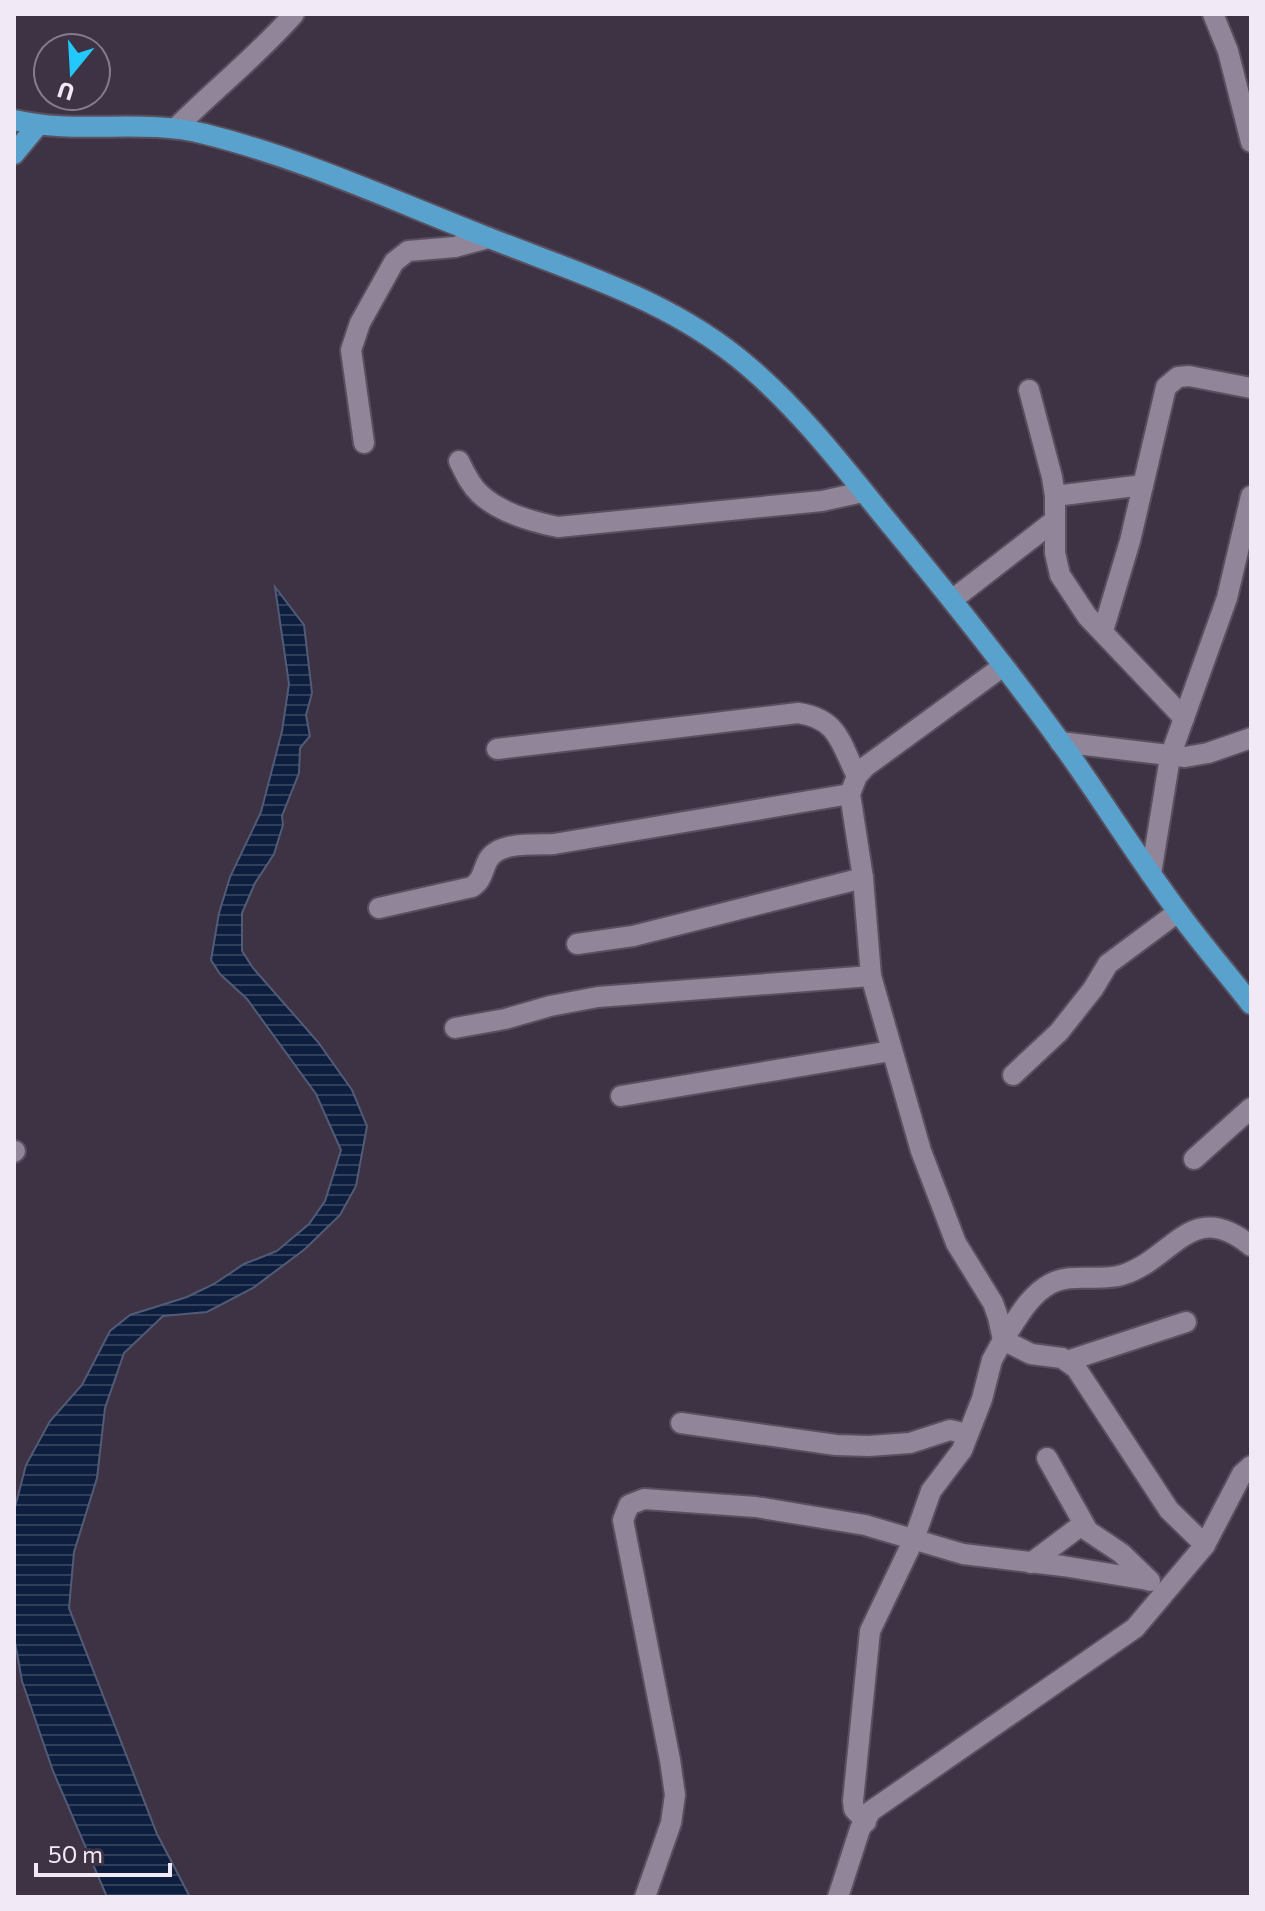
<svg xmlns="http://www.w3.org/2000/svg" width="1265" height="1911" font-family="Commissioner,sans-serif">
<defs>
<pattern id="water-rules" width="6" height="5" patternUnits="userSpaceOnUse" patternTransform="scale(2)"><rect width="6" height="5" fill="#0e1e3f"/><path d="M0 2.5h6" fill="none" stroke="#323f5b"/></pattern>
</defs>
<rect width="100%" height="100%" fill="#3d3344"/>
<polygon fill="url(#water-rules)" stroke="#525b76" stroke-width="2" points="275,587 304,625 312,693 306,715 310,736 300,748 299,773 282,816 283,825 274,854 255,883 242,913 242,951 253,968 318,1042 352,1090 367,1126 356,1186 340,1215 305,1249 253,1288 207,1312 163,1316 124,1353 105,1408 97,1478 74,1552 69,1608 157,1834 190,1897 107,1897 53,1771 22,1681 14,1637 14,1511 26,1465 50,1421 82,1385 110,1331 130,1315 187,1297 214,1284 244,1264 277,1251 309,1224 325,1201 341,1150 316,1094 247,999 220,974 211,960 219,913 230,877 261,812 282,731 289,684"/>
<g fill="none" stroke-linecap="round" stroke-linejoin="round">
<g stroke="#59505f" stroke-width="24">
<g id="minor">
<polyline points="1213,14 1228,51 1251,142"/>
<path d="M177 127C215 89 258 55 294 14"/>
<polyline points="1029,390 1052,477 1055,496 1055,553 1060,575 1087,616 1184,718"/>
<polyline points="364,443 351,350 360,323 394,262 408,251 455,247 488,238"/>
<path d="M459 461C465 473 470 485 480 494 499 512 533 522 558 527L822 501 863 492"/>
<polyline points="1055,496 1143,485"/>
<polyline points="952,600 1054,521"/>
<polyline points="1103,631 1130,541 1166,387 1178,377 1189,376 1251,388"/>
<polyline points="1002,667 865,767 857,776 850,794 863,878 871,976 921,1151 956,1243 993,1303 998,1317 1003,1340"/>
<polyline points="1060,742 1185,757 1208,753 1251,738"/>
<path d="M497 749 798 713C839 719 840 743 857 776"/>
<polyline points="1151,874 1170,757 1227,598 1251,496"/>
<path d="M379 908 472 887C483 880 482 871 488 860 499 841 535 845 554 844L850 794"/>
<polyline points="577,944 633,936 863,878"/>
<polyline points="455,1028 505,1019 550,1006 598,997 871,976"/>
<polyline points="1013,1075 1059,1032 1093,989 1108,964 1178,912"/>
<polyline points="621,1096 891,1051"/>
<polyline points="14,1152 15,1151"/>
<polyline points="1194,1159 1251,1108"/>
<path d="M1003 1340C1016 1321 1028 1296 1050 1284 1071 1272 1099 1282 1122 1275 1174 1259 1191 1197 1251 1246"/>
<polyline points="1067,1361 1186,1322"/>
<polyline points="681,1423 836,1445 869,1446 910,1443 950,1430 967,1434"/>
<polyline points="1047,1458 1088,1531 1121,1553 1150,1581"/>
<polyline points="1031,1563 1083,1524"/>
<polyline points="866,1822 854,1809 853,1801 870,1631 914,1539 931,1491 962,1450 982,1399 992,1360 1003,1340 1031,1354 1062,1358 1076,1368 1169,1510 1205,1545"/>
<polyline points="645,1897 671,1823 675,1795 670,1760 623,1520 629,1505 644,1499 756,1507 865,1525 963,1554 1063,1566 1148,1580"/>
<polyline points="838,1897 860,1829 871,1811 1135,1628 1205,1545 1242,1474 1251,1466"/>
</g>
</g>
<g stroke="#59505f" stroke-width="24">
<g id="major">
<path d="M14 120C77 135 143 118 205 134 301 158 392 200 484 236 577 273 672 300 749 367 804 414 848 473 894 529 951 598 1009 671 1062 744 1101 798 1136 855 1176 909 1200 942 1226 972 1251 1004"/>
<polyline points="14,154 38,125"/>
</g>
</g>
<use href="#minor" stroke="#908599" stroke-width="20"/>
<use href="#major" stroke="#59a2ce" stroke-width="20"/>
</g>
<rect width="1265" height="1911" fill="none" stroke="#f1eaf6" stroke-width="32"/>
<g transform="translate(72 72) rotate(198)"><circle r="38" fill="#3d3344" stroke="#857c8b" stroke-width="2"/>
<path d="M0-6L14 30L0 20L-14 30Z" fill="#22c9fd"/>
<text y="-12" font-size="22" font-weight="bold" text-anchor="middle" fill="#f1eaf6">U</text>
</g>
<path d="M36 1863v12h134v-12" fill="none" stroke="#f1eaf6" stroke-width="4"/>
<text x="48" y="1863" font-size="24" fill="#f1eaf6" stroke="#3d3344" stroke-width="6" paint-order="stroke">50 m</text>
</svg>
